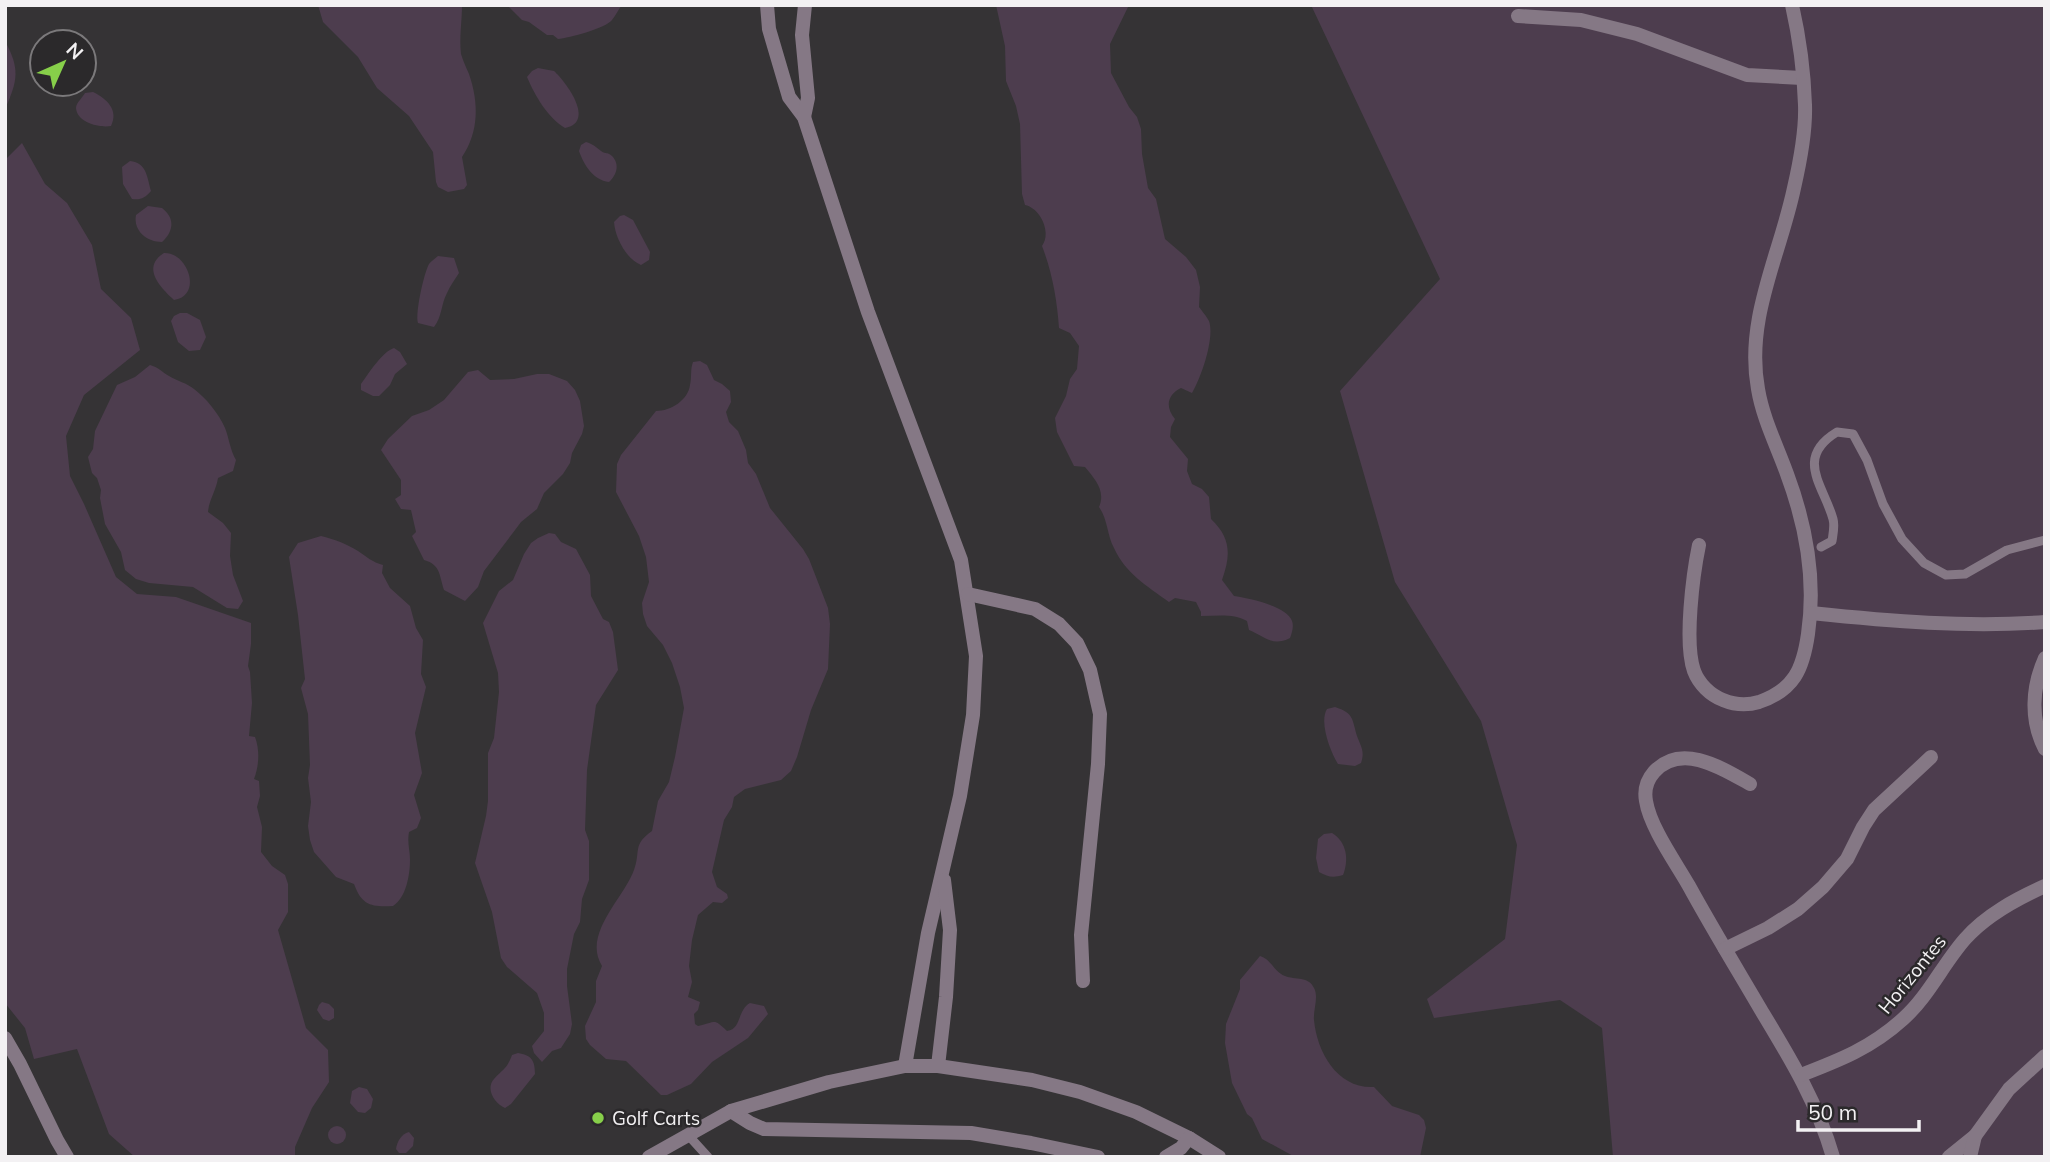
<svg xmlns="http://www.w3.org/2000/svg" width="2050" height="1162" font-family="Mulish,sans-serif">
<rect width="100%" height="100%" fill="#353335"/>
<g fill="#4d3d4e">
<path d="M318 5H462C462 22 459 37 461 54 463 61 466 67 469 74 479 103 479 132 462 157L467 185 464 189 448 192 438 187 436 182 433 152 409 116 377 88 358 57 323 22Z"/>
<path d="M507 5H622C618 10 616 15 612 20 606 28 569 38 558 39L553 35H547L529 22 522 20Z"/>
<path d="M996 5H1129L1110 44 1111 73 1129 107 1137 117 1141 129 1142 154 1148 188 1156 199 1165 239 1186 257 1196 270 1200 287 1199 307C1202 311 1207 317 1209 321 1215 338 1201 378 1192 393L1181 388C1167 395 1165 407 1175 419L1171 427 1170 437 1188 459 1187 471 1192 484 1202 489 1209 497 1211 519C1231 538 1231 555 1222 580L1234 596C1248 598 1287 606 1292 621 1294 626 1292 633 1290 638 1272 647 1266 637 1249 630L1247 621C1233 613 1217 616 1201 616V612L1196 602 1175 598 1169 602C1147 586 1126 574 1114 548 1107 535 1108 520 1099 507 1106 491 1095 479 1085 467L1074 466 1057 432 1055 418 1066 396 1070 379 1077 369 1079 346 1070 333 1059 328C1057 299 1052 272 1042 246 1052 232 1040 208 1025 205L1022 194 1020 124 1016 106 1006 81 1005 46Z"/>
<polygon points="1311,5 2045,5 2045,1157 1613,1157 1602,1028 1560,1000 1434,1018 1427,999 1505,939 1517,845 1481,721 1395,582 1340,391 1440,279"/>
<path d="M5 41C20 69 18 80 5 109Z"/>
<path d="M538 68 554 71C566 82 596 122 565 128 548 118 535 96 527 77L532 71Z"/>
<path d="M93 92C107 99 119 110 111 126 100 128 77 123 76 108 76 103 83 97 85 93Z"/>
<path d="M586 142C593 144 596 147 601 151 607 155 606 151 612 156 620 164 617 175 609 182 593 180 584 165 579 151L581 145Z"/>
<path d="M22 143 45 184 67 203 92 245 101 289 131 318 140 350 84 395 66 436 70 476 84 504 116 577 137 594 176 597 251 623V644L248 666 250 672 252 703 249 736 255 737C260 750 259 766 254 779L259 781 260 796 257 807 262 827 261 852 272 866 285 875 288 884V912L278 930 306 1028 328 1050 329 1082 312 1108 295 1147V1157H135L109 1134 77 1049 34 1059 25 1028 5 1003V160Z"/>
<path d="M130 161C147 163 147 177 151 191 145 198 141 200 132 199L123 184 122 167Z"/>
<path d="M148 206 162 208C175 218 174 231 162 242 147 242 133 231 136 215Z"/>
<path d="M624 215 633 220 650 252 649 260 641 265C626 259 615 237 614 222L620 216Z"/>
<path d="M164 253C188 252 203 296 174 300 162 289 140 268 164 253Z"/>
<path d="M438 256 454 258 459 273C455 279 450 286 447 293 441 304 442 317 434 327L418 323C415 313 424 273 429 264 431 261 435 259 438 256Z"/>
<polygon points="180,313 187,313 200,320 206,337 200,350 189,351 178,342 171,321 174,316"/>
<path d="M394 348 400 352 407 364 395 374 390 385 379 396H373L361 390V384C369 373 382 352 394 348Z"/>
<path d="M700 361 707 365 714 380 722 384 730 391 731 402 726 412 729 422 738 431 746 450 748 463 756 474 770 508 803 549 809 559 828 608 830 624 828 669 811 710 797 757 791 771 781 780 745 789 734 797 732 807 724 820 712 872 717 887 727 894 728 898 722 903 713 902 698 915 692 940 689 966 692 982 688 997 700 1002 698 1010 694 1014 695 1024 698 1026C717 1022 713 1018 727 1031 742 1029 737 1010 750 1003L764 1006 768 1014 748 1038 712 1062 691 1084 667 1095H661L626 1061 606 1059 590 1045 586 1039 585 1026 596 1002V981L602 966C582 934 624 898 634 870 641 851 632 845 652 831L658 801 669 782 675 757 684 708 680 687 672 663 663 645 647 626 643 614 642 603 649 582 646 557 639 536 616 492 617 464 621 455 656 411C671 411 688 400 690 385 692 377 690 370 693 362Z"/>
<path d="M150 365C158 367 162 372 169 376 177 381 187 383 194 389 206 398 219 414 225 428 229 438 230 450 236 460L233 471 218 478C216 491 209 500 208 512L223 523 231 533 230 556 233 575 243 601 238 609 227 608 193 587 149 583 136 579 125 570 121 552 105 524 100 498 101 490 97 478 92 473 88 457 93 449 95 431 117 385 135 377Z"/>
<path d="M478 370 490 380 514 379 537 374H549L567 381 575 390 580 401 584 426 582 434 572 453 570 463 563 474 544 493 537 509 521 522 512 534 484 571 478 587 465 601 444 590C439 575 441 565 424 560L412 536 416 532 411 510 401 509 395 499 401 495V480L381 450 388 439 412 416 429 410 444 400 468 372Z"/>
<polygon points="549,533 555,534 561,542 576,549 590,575 591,596 603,619 609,622 613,632 618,670 596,705 587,770 585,830 589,841 589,880 582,899 580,922 574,934 567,969 567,986 572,1024 570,1034 561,1048 552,1051 542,1062 534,1053 532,1046 544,1031 544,1013 537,993 507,967 501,958 492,912 475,863 486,816 488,801 488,753 494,738 499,692 498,673 483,623 499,591 513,580 524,554 531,543 538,538"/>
<path d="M321 536C334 539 347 544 358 551 367 557 372 562 383 565L382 573 390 588 410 606 416 628 423 640 421 674 426 687 415 733 422 773 414 795 421 818 417 828 409 832C407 843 410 850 410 860 410 875 406 898 393 906 372 907 362 906 354 884L336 877 314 852 310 840 308 826 311 802 308 778 310 765 308 714 301 688 305 679 298 615 289 557 298 543Z"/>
<path d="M1335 707C1354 713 1352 719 1357 736 1361 747 1365 751 1361 763L1355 766 1338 764C1330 751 1319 722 1327 709Z"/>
<path d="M1332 833C1347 842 1349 860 1343 875 1333 878 1328 877 1319 872L1316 858 1318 839 1324 834Z"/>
<path d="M1260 956C1271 959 1274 972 1285 976 1295 980 1309 976 1314 988 1319 997 1313 1010 1314 1020 1317 1053 1338 1089 1374 1087L1392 1106 1419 1115 1424 1120 1426 1128 1420 1157H1295L1262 1139 1252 1118 1247 1114 1232 1083 1225 1043 1226 1024 1240 989V980Z"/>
<polygon points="322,1002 329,1004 334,1009 334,1018 329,1021 323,1019 317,1010 319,1005"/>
<path d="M518 1053C531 1055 535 1060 535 1074L511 1104 505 1108C495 1104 485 1089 494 1079 503 1069 507 1069 512 1055Z"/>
<polygon points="359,1087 367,1089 373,1099 371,1108 365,1113 358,1112 350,1103 352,1091"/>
<circle cx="337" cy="1135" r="9"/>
<path d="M409 1132 414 1138 413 1146 406 1153H399L396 1149C397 1142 401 1134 409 1132Z"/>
</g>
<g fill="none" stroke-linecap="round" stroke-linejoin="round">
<g stroke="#857885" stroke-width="9">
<path d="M1821 547 1832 541C1833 534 1835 526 1833 519 1824 486 1794 458 1837 432L1853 434 1867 460 1883 504 1902 539 1924 563 1946 575 1965 574 2007 550 2045 540"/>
<polyline points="688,1135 708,1157"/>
</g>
<g stroke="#857885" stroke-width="14">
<polyline points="767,5 769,29 789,97 804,117 868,312 961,560 976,656 973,715 960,796 928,933 905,1066"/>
<polyline points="1518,16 1581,20 1637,34 1747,75 1802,78"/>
<polyline points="804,117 808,98 802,35 805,5"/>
<path d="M1699 545C1693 574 1684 643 1694 671 1699 684 1710 695 1723 700 1735 705 1746 706 1759 702 1794 690 1803 669 1808 634 1816 580 1806 525 1787 474 1777 446 1763 419 1758 389 1745 319 1780 255 1794 188 1800 162 1806 132 1805 105 1804 73 1799 36 1792 5"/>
<polyline points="968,594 1035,609 1059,624 1077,643 1090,670 1100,714 1098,764 1081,935 1083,981"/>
<path d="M1811 613C1888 621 1968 628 2045 622"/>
<path d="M2045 658C2032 687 2030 720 2045 749"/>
<path d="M1750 784C1722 768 1681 742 1654 772 1647 780 1644 790 1646 801 1650 827 1676 863 1689 886 1712 928 1737 969 1761 1010 1790 1058 1817 1102 1833 1157"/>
<polyline points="1725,949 1768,928 1798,909 1823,887 1847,859 1863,827 1874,810 1931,757"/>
<polyline points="5,1038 20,1064 57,1140 67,1157"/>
<polyline points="938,1066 946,997 950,930 944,880"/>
<path d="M1801 1075C1840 1060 1871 1048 1903 1019 1928 997 1943 964 1965 939 1986 915 2016 899 2045 886"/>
<polyline points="731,1111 750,1123 764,1129 971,1133 1031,1143 1098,1157"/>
<polyline points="649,1157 731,1111 829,1082 905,1066 938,1066 1032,1080 1080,1092 1136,1112 1189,1138 1219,1157"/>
<polyline points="1166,1157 1181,1148 1189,1138"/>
<polyline points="1949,1157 1975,1136"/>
<polyline points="1970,1157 1975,1136 2009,1089 2045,1056"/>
</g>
</g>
<circle fill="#87cf4a" stroke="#2b292b" stroke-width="2.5" cx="598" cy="1118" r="7"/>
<g text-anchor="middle" stroke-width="5" stroke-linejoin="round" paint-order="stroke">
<g font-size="19" fill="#f3f1f3" stroke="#2b292b">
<text transform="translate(1912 974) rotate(-51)" y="7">Horizontes</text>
</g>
<g font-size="19" fill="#f3f1f3" stroke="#2b292b" text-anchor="start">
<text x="612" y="1125">Golf Carts</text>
</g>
</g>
<rect width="2050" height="1162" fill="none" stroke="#f3f1f3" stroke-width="14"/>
<g transform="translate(63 63) rotate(45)"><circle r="33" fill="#2b292b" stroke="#7b797b" stroke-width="2"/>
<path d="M0-5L12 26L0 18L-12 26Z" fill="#87cf4a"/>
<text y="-10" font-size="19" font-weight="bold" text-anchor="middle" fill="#f3f1f3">N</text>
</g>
<path d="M1798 1120v10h121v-10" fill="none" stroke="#f3f1f3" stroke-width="3.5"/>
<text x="1808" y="1120" font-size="21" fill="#f3f1f3" stroke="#2b292b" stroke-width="5" paint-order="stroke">50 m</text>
</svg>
